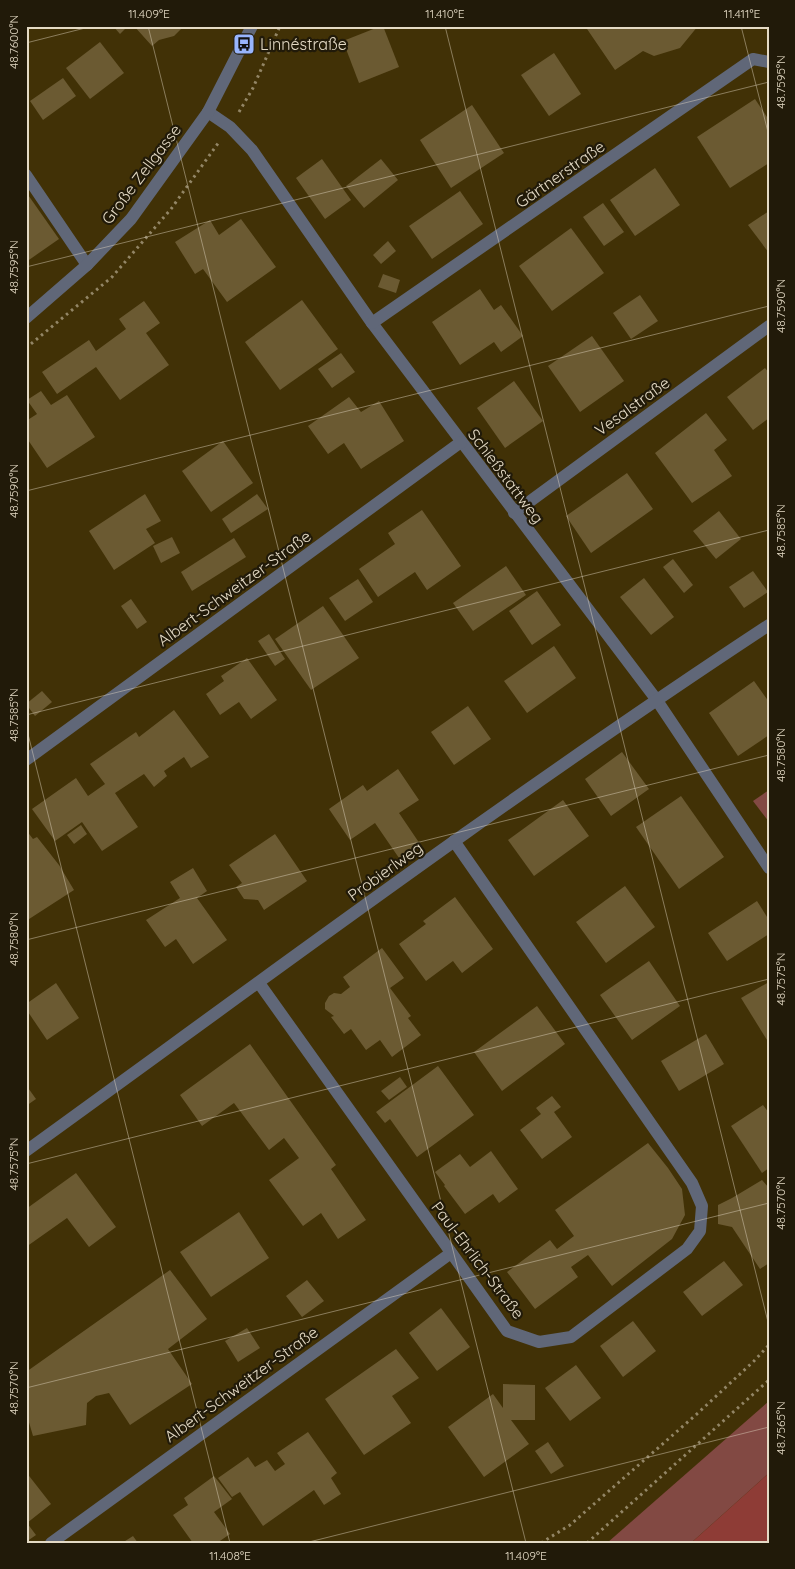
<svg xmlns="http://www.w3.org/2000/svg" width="795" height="1569" font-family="Quicksand,sans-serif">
<rect width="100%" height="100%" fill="#413106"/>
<g fill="#824943">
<polygon points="769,790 769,822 753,801"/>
<polygon points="769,1401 769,1473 691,1543 607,1543"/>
</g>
<polygon fill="#8e3c36" points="769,1473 769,1543 691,1543"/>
<g fill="#6b5a32">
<polygon points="113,26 128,26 120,34"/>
<polygon points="134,26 184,26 174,36 159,40 152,46"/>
<polygon points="381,26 383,26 399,67 359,83 343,41"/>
<polygon points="585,26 698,26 680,48 654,56 643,51 615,70"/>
<polygon points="100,42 124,73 90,99 66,68"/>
<polygon points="554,53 581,94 549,116 521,75"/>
<polygon points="63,78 76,96 43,120 30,101"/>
<polygon points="755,99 769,120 769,163 730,188 697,137"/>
<polygon points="472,105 504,153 451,188 420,140"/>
<polygon points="322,159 351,200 325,219 296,178"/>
<polygon points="381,159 398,180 364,208 346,186"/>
<polygon points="655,168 680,205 635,236 610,200"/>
<polygon points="460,191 483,224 432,259 409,226"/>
<polygon points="26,192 59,239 26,262"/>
<polygon points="603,203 624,232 604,246 583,217"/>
<polygon points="769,211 769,253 748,225"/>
<polygon points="241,219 276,267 227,302 203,269 195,274 175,242 210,220 219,235"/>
<polygon points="571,228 604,273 552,311 519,266"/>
<polygon points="388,241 396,251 381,264 373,255"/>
<polygon points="383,274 400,280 396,293 378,287"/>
<polygon points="480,289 494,310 501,305 523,336 501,352 494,342 460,365 432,322"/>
<polygon points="640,295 658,321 631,339 613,313"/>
<polygon points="302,300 338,349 280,390 245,342"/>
<polygon points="144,301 160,323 146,333 169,365 120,400 96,367 57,394 42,372 89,340 96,351 126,329 119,319"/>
<polygon points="592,336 624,381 580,412 548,366"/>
<polygon points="341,353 355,372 332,388 318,369"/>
<polygon points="765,368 769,373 769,418 753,430 727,397"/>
<polygon points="514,381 543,421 505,448 477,408"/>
<polygon points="41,391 51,405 67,395 95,437 47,468 26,437 26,421 37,414 27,400"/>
<polygon points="349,397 361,412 379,401 404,441 361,469 344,443 328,454 308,426"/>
<polygon points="706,413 727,440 714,450 732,476 692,503 655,453"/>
<polygon points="223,441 253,483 211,512 182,471"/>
<polygon points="627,473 653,509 591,553 566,516"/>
<polygon points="145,494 161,521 146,529 155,543 114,570 89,531"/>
<polygon points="257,494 268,509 231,533 222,519"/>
<polygon points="422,510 461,566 427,590 415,572 378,597 359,569 395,544 388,533"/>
<polygon points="719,511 741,539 716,559 693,531"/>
<polygon points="172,537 180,553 161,563 153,546"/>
<polygon points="234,538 246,557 192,591 181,572"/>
<polygon points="673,559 693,585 684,593 663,567"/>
<polygon points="506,566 526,595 473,631 453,603"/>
<polygon points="753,571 768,592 744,608 729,587"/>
<polygon points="644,578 674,617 651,635 620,597"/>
<polygon points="358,579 373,602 345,621 329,598"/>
<polygon points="537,591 561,625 532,645 509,611"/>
<polygon points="131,599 147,622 137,629 121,606"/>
<polygon points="323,606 359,658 311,690 275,639"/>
<polygon points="269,634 285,659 275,666 258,641"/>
<polygon points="554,646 576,678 527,713 504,681"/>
<polygon points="247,658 277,700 251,719 239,702 220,715 206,694 224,681 221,676"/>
<polygon points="754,681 769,702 769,735 738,756 709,713"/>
<polygon points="42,691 52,702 35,716 26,704"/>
<polygon points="468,706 491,739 454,765 431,732"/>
<polygon points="174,710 209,757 191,768 184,757 164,771 167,776 154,787 144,774 115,793 138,827 102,851 82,822 55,841 32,809 76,778 88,796 105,784 90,764 136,732 139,737"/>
<polygon points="622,752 649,789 611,816 585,779"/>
<polygon points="398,769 419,800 399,813 420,844 399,858 375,823 350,840 329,809 363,785 367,791"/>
<polygon points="681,796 724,857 679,889 636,827"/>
<polygon points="563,800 589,836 534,876 508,840"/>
<polygon points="81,825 87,834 74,844 67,835"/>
<polygon points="26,830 33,839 37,837 59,865 74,890 26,921"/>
<polygon points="275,834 307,881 264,910 258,900 244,899 236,887 242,883 229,865"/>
<polygon points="193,868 207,891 197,898 227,940 193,964 176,939 165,947 146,920 180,898 170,882"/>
<polygon points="625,886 655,927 606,963 576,922"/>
<polygon points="455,897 493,949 462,973 453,961 426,981 399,944 426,924 423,921"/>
<polygon points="757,901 769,920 769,934 727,961 708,933"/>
<polygon points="382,948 404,978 390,988 411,1016 408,1018 421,1035 392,1057 380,1040 366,1050 351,1029 344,1034 331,1017 334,1016 325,1009 325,1003 329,996 334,993 341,994 350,987 343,977"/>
<polygon points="649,961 680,1006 632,1040 600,995"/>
<polygon points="769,982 769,1039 767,1040 741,998"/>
<polygon points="56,983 79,1018 47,1040 26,1009 26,1004"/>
<polygon points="537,1006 565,1044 502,1091 474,1052"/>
<polygon points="706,1034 724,1064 679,1091 661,1061"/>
<polygon points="250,1044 336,1165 331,1169 366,1220 338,1239 321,1213 303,1226 269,1180 299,1158 284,1138 269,1150 234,1103 202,1126 180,1095"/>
<polygon points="438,1066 474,1115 417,1157 390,1119 385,1123 376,1112"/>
<polygon points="400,1077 407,1087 389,1100 381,1091"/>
<polygon points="26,1085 36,1099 26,1106"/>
<polygon points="552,1096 561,1107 554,1112 572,1137 542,1159 520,1130 541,1114 536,1108"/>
<polygon points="763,1105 769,1113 769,1168 762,1173 731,1126"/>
<polygon points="648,1143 668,1168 682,1189 685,1215 672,1239 612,1286 588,1255 571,1267 578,1277 535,1309 507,1272 550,1240 557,1249 574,1236 555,1210"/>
<polygon points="491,1151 518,1189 499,1203 493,1194 465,1214 444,1186 445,1185 435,1172 460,1154 470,1167"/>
<polygon points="76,1173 116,1227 89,1247 67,1218 26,1247 26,1209"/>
<polygon points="762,1180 769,1188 769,1263 760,1269 732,1227 718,1224 718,1205 732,1198"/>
<polygon points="239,1212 269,1258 211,1297 180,1252"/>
<polygon points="724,1261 743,1285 702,1316 683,1292"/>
<polygon points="170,1270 207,1319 168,1349 192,1384 130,1425 109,1393 96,1396 87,1403 86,1425 33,1436 26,1412 26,1372"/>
<polygon points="307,1280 324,1301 302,1317 286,1296"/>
<polygon points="441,1308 470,1347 437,1371 409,1333"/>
<polygon points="633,1321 656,1351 623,1377 600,1346"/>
<polygon points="247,1328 260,1348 238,1362 225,1341"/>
<polygon points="396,1349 419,1378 392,1396 411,1423 364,1455 325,1399"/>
<polygon points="576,1365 601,1398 570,1421 545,1388"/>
<polygon points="503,1384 535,1385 535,1420 511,1420 529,1444 484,1477 448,1427 493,1394 503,1408"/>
<polygon points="308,1432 337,1473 331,1478 341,1494 324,1505 314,1490 263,1526 240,1492 232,1497 218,1478 248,1457 255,1467 267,1460 275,1471 285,1464 277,1453"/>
<polygon points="548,1442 564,1466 551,1474 535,1451"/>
<polygon points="26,1472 51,1504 27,1523 36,1535 26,1542"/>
<polygon points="214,1476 232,1499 214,1512 230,1534 217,1543 193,1543 173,1515 188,1505 184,1498"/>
<polygon points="133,1536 138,1543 122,1543"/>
</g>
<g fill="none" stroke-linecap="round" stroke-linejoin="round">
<g stroke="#938666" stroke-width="3" stroke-dasharray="2.5 4" stroke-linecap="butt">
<polyline points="239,112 253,88 280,26"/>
<polyline points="26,348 112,277 171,209 219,142"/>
<polyline points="541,1543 570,1525 698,1413 754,1361 769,1345"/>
<polyline points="587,1543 769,1380"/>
</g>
<polyline stroke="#606778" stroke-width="12" points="26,175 87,265"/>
<g stroke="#606778" stroke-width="12">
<polyline points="208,112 230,127 252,150 372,323 656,699 769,868"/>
<polyline points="26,318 87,265 131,219 208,112 252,26"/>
<polyline points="372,323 753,59 769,62"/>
<polyline points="514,513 769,326"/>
<polyline points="26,760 461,442"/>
<polyline points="259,983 507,1331 539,1342 571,1337 687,1249 700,1231 702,1206 692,1183 454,841"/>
<path d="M26 1151C272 973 515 792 769 625"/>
<polyline points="51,1543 451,1253"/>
</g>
</g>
<path fill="none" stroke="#e4dac5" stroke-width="1" stroke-opacity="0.45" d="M148 26 526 1543M445 26 769 1326M741 26 769 136M26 43 93 26M26 267 769 82M26 491 769 306M26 715 769 530M26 726 230 1543M26 940 769 755M26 1164 769 979M26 1388 769 1203M305 1543 769 1427"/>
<defs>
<g id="bus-square" transform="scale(1.125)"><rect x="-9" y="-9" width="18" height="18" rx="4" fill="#98b5fd" stroke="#211a09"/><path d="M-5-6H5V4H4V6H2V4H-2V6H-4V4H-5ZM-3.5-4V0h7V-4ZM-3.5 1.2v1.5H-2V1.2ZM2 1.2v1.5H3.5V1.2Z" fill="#111"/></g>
</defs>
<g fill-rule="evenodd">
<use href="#bus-square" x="244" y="44"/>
</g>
<g text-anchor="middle" stroke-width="4.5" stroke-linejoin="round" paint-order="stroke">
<g font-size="16" fill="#e4dac5" stroke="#211a09" text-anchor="start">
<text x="260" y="50">Linnéstraße</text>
</g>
<g font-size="16" fill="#e4dac5" stroke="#211a09">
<text transform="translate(141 174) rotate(-53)" y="6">Große Zellgasse</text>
<text transform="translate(560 174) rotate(-35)" y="6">Gärtnerstraße</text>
<text transform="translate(632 406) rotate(-36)" y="6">Vesalstraße</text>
<text transform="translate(506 476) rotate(53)" y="6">Schießstattweg</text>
<text transform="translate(234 588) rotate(-36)" y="6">Albert-Schweitzer-Straße</text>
<text transform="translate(385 871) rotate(-36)" y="6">Probierlweg</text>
<text transform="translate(478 1260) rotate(53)" y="6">Paul-Ehrlich-Straße</text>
<text transform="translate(241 1384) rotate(-36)" y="6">Albert-Schweitzer-Straße</text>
</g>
</g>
<rect width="795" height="1569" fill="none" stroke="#211a09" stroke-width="55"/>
<rect x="28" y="28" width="740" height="1514" fill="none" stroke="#e4dac5" stroke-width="2"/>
<g font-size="12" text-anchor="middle" fill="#e4dac5">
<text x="149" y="18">11.409°E</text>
<text x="445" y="18">11.410°E</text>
<text x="742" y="18">11.411°E</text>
<text transform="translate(14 42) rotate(-90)" y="4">48.7600°N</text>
<text transform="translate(781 82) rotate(-90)" y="4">48.7595°N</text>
<text transform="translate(14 267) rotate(-90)" y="4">48.7595°N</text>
<text transform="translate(781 306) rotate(-90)" y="4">48.7590°N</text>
<text transform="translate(14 491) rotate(-90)" y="4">48.7590°N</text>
<text transform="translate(781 531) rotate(-90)" y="4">48.7585°N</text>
<text transform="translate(14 715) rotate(-90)" y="4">48.7585°N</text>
<text transform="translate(781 755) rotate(-90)" y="4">48.7580°N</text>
<text transform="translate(14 939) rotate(-90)" y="4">48.7580°N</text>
<text transform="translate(781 979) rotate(-90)" y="4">48.7575°N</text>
<text transform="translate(14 1164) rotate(-90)" y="4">48.7575°N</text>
<text transform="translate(781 1203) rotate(-90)" y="4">48.7570°N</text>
<text transform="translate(14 1388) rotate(-90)" y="4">48.7570°N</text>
<text transform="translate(781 1428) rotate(-90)" y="4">48.7565°N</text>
<text x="230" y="1560">11.408°E</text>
<text x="526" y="1560">11.409°E</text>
</g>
</svg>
